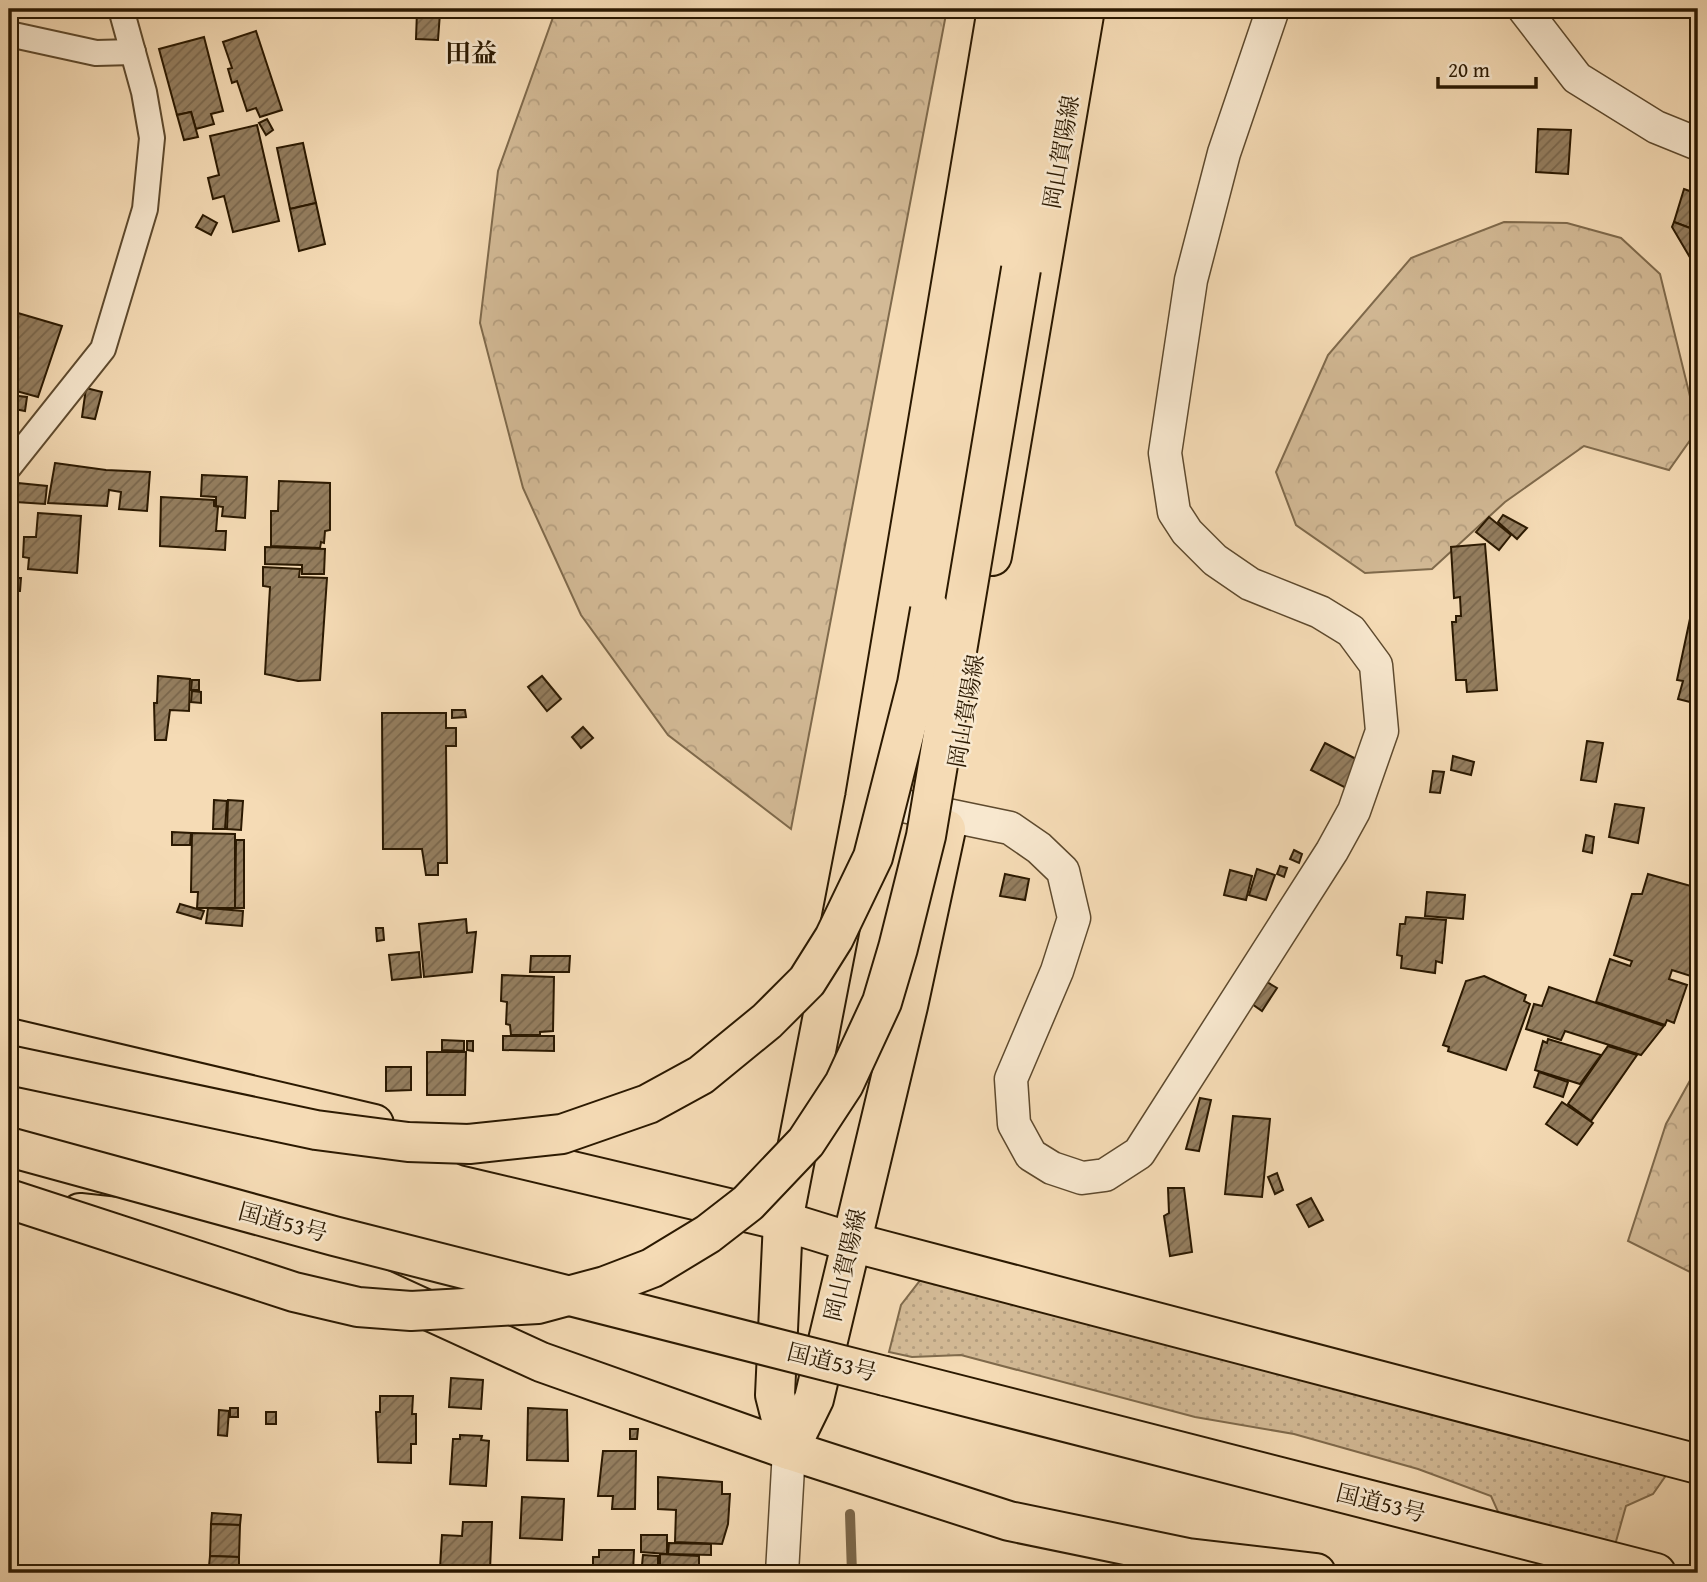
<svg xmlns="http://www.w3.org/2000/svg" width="1707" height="1582" font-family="'Gentium Book Plus','Noto Serif JP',serif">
<defs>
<pattern id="grass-dots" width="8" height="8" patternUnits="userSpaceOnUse" patternTransform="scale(1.75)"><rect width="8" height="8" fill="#d3ba96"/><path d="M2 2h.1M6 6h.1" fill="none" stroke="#b59f80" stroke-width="1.8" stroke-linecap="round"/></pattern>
<pattern id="forest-crowns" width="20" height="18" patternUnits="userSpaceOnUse" patternTransform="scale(1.75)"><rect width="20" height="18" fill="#d3ba96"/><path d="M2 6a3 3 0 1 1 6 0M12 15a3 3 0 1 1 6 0" fill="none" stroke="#b59f80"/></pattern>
<pattern id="building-hatch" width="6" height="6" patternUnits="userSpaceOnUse" patternTransform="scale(1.75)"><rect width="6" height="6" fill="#947e5f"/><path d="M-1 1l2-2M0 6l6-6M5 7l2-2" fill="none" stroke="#79664c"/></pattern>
</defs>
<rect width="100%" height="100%" fill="#f5dbb5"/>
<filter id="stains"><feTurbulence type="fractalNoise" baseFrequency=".00286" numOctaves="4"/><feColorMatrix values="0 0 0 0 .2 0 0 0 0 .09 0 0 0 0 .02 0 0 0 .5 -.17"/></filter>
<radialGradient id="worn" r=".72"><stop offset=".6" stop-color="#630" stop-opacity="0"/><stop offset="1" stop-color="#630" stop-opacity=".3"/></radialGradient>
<polygon fill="url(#grass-dots)" stroke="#7f6a4c" stroke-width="2" points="922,1278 1669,1471 1653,1494 1626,1506 1615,1545 1499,1514 1491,1496 1418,1469 1294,1434 1195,1417 961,1355 912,1357 889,1352 901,1305"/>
<g fill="url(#forest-crowns)" stroke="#7f6a4c" stroke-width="2">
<polygon points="556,9 947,9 791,829 668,735 581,615 523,488 480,323 498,171"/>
<polygon points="1504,222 1567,223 1621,238 1660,274 1698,429 1669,470 1584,446 1505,502 1432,569 1365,573 1296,525 1276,472 1328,355 1411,258"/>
<polygon points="1698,1066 1698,1276 1628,1241 1666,1124"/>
</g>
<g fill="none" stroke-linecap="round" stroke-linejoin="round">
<polyline stroke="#7b6648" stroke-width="10" points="850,1514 852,1573"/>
</g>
<g fill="url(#building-hatch)" stroke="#2b1901" stroke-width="2">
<polygon points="137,9 164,9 164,11 139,17"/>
<polygon points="417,11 440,13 438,40 416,39"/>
<polygon points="256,31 282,110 260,117 256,108 247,111 237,81 232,83 228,69 232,68 223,42"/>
<polygon points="204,37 223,111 211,114 214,124 196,129 191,112 177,115 159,49"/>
<polygon points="191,112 198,137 184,140 177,115"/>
<polygon points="267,119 273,130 266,135 259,123"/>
<polygon points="257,125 279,221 233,232 224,196 213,199 208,178 219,175 210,136"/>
<polygon points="1538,129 1571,130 1568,174 1536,172"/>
<polygon points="303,143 316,203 290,209 277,148"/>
<polygon points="1684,189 1698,194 1698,231 1674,222"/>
<polygon points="316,203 325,244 299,251 290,209"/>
<polygon points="203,215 217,223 211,235 196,227"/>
<polygon points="1674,222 1698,231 1698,271 1672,227"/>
<polygon points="11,311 62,326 38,397 9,389"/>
<polygon points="86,388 102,392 95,419 82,417"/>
<polygon points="9,395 27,397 25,411 9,408"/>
<polygon points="55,463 106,470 150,472 147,511 119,509 121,492 109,490 107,506 48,503"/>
<polygon points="202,475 247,477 245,518 222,516 223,507 216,506 216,497 201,496"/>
<polygon points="279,481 330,483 330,530 325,531 324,543 321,542 320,548 271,546 271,511 278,511"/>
<polygon points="18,483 47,486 45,504 16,502"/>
<polygon points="161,497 214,500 214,506 218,507 216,531 226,531 225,550 160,546"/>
<polygon points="38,513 81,516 77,573 28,569 29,558 23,557 24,537 36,537"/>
<polygon points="1503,515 1527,528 1517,539 1498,522"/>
<polygon points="1489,517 1511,535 1499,550 1476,532"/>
<polygon points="1485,544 1497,690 1467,692 1466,680 1456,680 1452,622 1456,622 1456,616 1461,616 1460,597 1454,598 1451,547"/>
<polygon points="265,547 325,549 324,574 302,574 302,565 265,564"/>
<polygon points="263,567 300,569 299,577 327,578 320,680 298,681 265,674 270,587 263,586"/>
<polygon points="9,578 21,578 20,591 9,591"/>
<polygon points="1698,581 1698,704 1678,699 1683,681 1677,680"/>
<polygon points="158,676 190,679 189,711 170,710 166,740 155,740 154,703 157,703"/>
<polygon points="542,676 561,699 547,711 528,687"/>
<polygon points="192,680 199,680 199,690 191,690"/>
<polygon points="192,691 201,692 201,703 191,702"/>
<polygon points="452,710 465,710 466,717 452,718"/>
<polygon points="382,713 446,713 446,728 456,728 456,746 446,746 447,863 438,863 438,875 426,875 422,849 383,849"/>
<polygon points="583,727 593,738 581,748 572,737"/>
<polygon points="1587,741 1603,743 1596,782 1581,780"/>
<polygon points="1325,743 1360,761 1346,788 1311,770"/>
<polygon points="1453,756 1474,762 1471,775 1451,770"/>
<polygon points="1433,771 1444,772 1440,793 1430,792"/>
<polygon points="214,800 227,801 225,829 213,829"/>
<polygon points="228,800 243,801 241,830 227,829"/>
<polygon points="1615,804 1644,808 1638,843 1609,837"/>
<polygon points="172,832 191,833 190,845 172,845"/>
<polygon points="192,833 235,834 235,908 197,908 198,892 191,892"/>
<polygon points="1586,835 1594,837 1592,853 1583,851"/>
<polygon points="236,840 244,840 244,908 235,908"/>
<polygon points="1294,850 1302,854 1299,863 1290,859"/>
<polygon points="1280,866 1287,868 1284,877 1277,874"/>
<polygon points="1257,869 1275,875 1266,900 1249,895"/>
<polygon points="1230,870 1252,876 1246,900 1224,895"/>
<polygon points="1005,874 1029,879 1025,900 1000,896"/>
<polygon points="1648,874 1698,888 1698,973 1697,978 1672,970 1669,979 1687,985 1674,1023 1667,1020 1665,1025 1596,1002 1610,959 1630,966 1632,961 1614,955 1632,894 1642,894"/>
<polygon points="1427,892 1465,895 1463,919 1425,916"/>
<polygon points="180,904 204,911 201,919 177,912"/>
<polygon points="208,908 243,911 242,926 206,923"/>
<polygon points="1406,917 1446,920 1442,963 1436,961 1435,973 1401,968 1402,956 1397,955 1400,924 1405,924"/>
<polygon points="466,919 467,933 476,932 472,972 424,977 419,924"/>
<polygon points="376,928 383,928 384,940 377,941"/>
<polygon points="419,952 421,977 392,980 389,955"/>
<polygon points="531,956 570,956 569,972 530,972"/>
<polygon points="502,975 554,977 553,1031 540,1032 540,1035 511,1035 510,1025 506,1024 507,1002 501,1001"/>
<polygon points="1484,976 1526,995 1524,1001 1530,1004 1506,1070 1448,1051 1449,1047 1443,1045 1466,981"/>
<polygon points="1267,982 1277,988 1262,1011 1252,1004"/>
<polygon points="1549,987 1664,1026 1641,1055 1565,1031 1561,1040 1526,1029 1534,1004 1542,1006"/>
<polygon points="503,1036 554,1036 554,1051 503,1050"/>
<polygon points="1548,1039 1601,1055 1580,1084 1535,1070 1543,1041 1547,1043"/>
<polygon points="442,1040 464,1041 464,1051 442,1050"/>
<polygon points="467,1041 473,1041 473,1051 467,1050"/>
<polygon points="1608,1046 1637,1055 1591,1121 1568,1104"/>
<polygon points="427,1052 466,1052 465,1095 427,1095"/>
<polygon points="386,1067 411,1067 411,1090 386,1091"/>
<polygon points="1539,1072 1568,1082 1563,1097 1534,1087"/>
<polygon points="1200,1098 1211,1100 1199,1151 1186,1149"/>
<polygon points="1562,1102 1593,1123 1577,1145 1546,1124"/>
<polygon points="1233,1116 1270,1119 1262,1197 1225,1194"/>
<polygon points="1277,1173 1283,1190 1275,1194 1268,1177"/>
<polygon points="1168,1188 1184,1188 1192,1252 1170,1256 1164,1216 1169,1213"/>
<polygon points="1311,1198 1323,1220 1309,1227 1297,1205"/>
<polygon points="451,1378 483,1380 481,1409 449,1407"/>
<polygon points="380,1396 413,1396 412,1414 416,1414 416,1444 411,1444 411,1463 378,1462 376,1412 380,1412"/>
<rect x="230" y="1408" width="8" height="9"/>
<polygon points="528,1408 567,1410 568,1461 527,1460"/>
<polygon points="219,1410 229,1411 227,1436 218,1435"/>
<rect x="266" y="1412" width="10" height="12"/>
<polygon points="630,1429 638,1429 637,1439 630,1439"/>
<polygon points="460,1435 482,1436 481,1440 489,1441 486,1486 450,1484 453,1439 460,1439"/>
<polygon points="603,1451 636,1451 635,1509 612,1509 613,1496 598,1496"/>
<polygon points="658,1477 722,1482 722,1494 730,1494 728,1524 722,1544 675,1542 676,1510 658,1509"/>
<polygon points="522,1497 564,1499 562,1540 520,1538"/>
<polygon points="212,1513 241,1515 240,1525 211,1524"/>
<polygon points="463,1522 492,1522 490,1570 440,1568 442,1535 462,1536"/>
<polygon points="211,1524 240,1525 239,1557 210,1556"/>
<polygon points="641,1535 667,1535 667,1554 641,1552"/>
<polygon points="669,1543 711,1544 711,1555 668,1554"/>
<polygon points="599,1550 634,1550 633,1573 593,1573 593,1557 599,1557"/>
<polygon points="660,1554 699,1556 699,1572 660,1570"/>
<polygon points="643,1555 658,1556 658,1565 642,1565"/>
<polygon points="210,1556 239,1557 239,1568 209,1566"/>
</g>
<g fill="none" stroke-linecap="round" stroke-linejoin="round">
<g stroke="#5e4a2e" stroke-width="28">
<g id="minor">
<polyline points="9,34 96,53 133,52"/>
<polyline points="9,467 103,349 145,209 152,138 144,92 121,9"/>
</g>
</g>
<g stroke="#5e4a2e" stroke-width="35">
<g id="tertiary">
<polyline points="1524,9 1577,78 1656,127 1698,144"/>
<polyline points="865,798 1010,828 1039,848 1063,871 1074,918 1057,971 1011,1079 1014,1124 1031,1155 1052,1168 1082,1178 1105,1175 1139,1153 1332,851 1354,811 1382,731 1376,665 1351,631 1320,612 1250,584 1215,560 1187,532 1174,512 1165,453 1191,280 1224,153 1273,9"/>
<polyline points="782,1573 789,1450"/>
</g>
</g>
<g stroke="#2b1901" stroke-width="42">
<g id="primary">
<polyline points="992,556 1085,9"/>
<polyline points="789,1450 814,1399 908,1006 946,829"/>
<polyline points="789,1450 775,1395 783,1221 865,798 997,9"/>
</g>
</g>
<g stroke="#2b1901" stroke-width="42">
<g id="trunk">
<polyline points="1021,269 1062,9"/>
<polyline points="930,610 1031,9"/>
<polyline points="9,1038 374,1124"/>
<polyline points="467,1146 783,1221 851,1242 1698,1464"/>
<polyline points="80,1213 144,1220 353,1276 541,1362 789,1450 1009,1521 1188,1558 1316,1573"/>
<polyline points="885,1376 1656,1573"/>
</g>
</g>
<use href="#minor" stroke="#f8e8cf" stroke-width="24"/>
<use href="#tertiary" stroke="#f8e8cf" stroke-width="32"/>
<use href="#primary" stroke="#f5dbb5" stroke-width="38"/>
<use href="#trunk" stroke="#f5dbb5" stroke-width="38"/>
<g stroke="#2b1901" stroke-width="42" stroke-linecap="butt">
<g id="trunk-bridge">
<polyline points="9,1065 316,1130 408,1142 469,1144 562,1134 648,1104 701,1075 767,1021 807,981 834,938 873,857 917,684 930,610"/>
<polyline points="9,1147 334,1236 885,1376"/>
<polyline points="9,1199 294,1292 358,1307 411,1311 538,1304 605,1286 652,1268 708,1234 748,1203 806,1142 844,1084 882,1002 898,948 926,836 1021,269"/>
</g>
</g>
<use href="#trunk-bridge" stroke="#f5dbb5" stroke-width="38"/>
</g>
<g text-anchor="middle" stroke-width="5" stroke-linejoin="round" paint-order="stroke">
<g font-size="23" fill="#2b1901" stroke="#f8e8cf">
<text transform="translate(1061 152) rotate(-80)" y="8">岡山賀陽線</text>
<text transform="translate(966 711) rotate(-80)" y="8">岡山賀陽線</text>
<text transform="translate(283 1222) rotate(15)" y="8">国道53号</text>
<text transform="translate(845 1265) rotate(-77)" y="8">岡山賀陽線</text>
<text transform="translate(832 1362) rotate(14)" y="8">国道53号</text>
<text transform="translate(1381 1503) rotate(14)" y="8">国道53号</text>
</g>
<g font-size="26" font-weight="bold" fill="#2b1901" stroke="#f8e8cf">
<text x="471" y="62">田益</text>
</g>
</g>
<rect width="1707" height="1582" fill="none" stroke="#f5dbb5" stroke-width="35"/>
<rect x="10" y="10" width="1686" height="1561" fill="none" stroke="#2b1901" stroke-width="3.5"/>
<rect x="18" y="18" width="1672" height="1547" fill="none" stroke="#2b1901" stroke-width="2"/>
<path d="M1438 77v10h98v-10" fill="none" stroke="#2b1901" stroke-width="3.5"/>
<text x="1448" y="77" font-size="21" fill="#2b1901" stroke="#f8e8cf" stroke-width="5" paint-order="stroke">20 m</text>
<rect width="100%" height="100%" filter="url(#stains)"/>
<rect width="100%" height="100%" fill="url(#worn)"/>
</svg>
